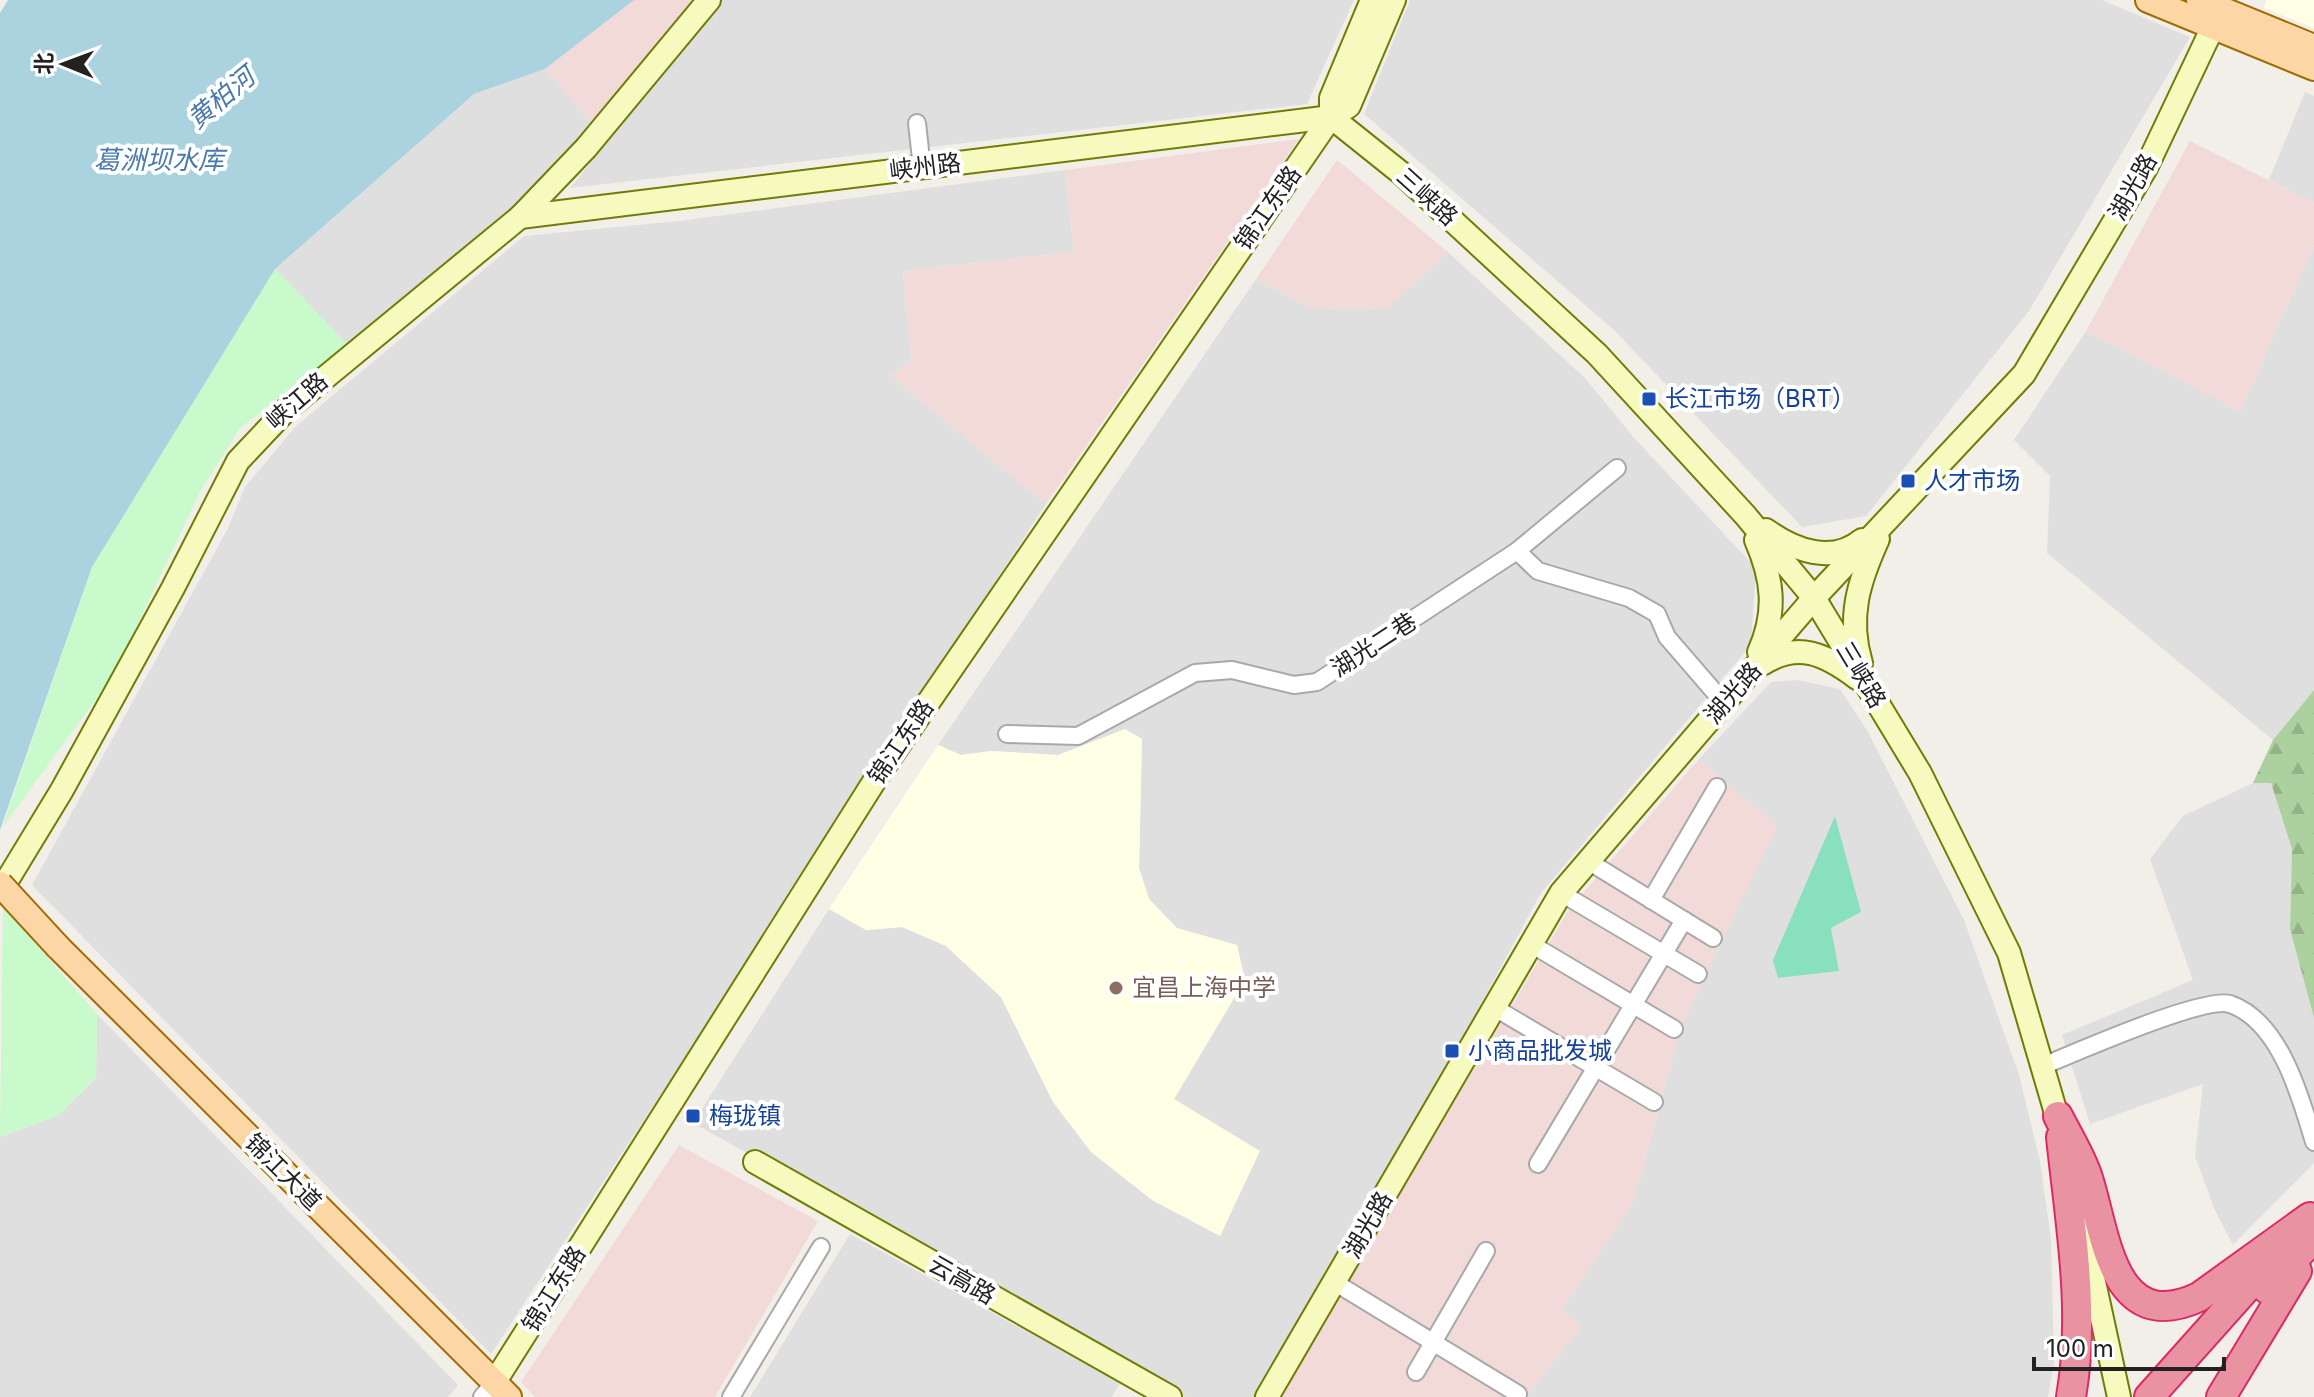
<svg xmlns="http://www.w3.org/2000/svg" width="2314" height="1397" font-family="Inter,'Noto Sans SC',sans-serif">
<defs>
<pattern id="forest-firs" width="22" height="20" patternUnits="userSpaceOnUse" patternTransform="scale(2)"><rect width="22" height="20" fill="#add19e"/><path d="M5 1l3.5 6h-7zM16 11l3.5 6h-7z" fill="#95b388"/></pattern>
</defs>
<rect width="100%" height="100%" fill="#f2efe9"/>
<g fill="#e0dfdf">
<polygon points="722,0 1354,0 1307,104 570,188"/>
<polygon points="1410,0 2102,0 2190,37 2029,311 1866,516 1802,527 1614,330 1364,114"/>
<polygon points="545,69 595,126 513,210 349,346 275,269 474,94"/>
<polygon points="2305,92 2314,96 2314,203 2269,180"/>
<polygon points="1065,170 1074,252 903,271 912,360 891,376 1046,504 491,1354 32,885 227,530 245,487 295,427 524,236 679,221"/>
<polygon points="2314,245 2314,690 2273,740 2047,553 2050,476 2014,440 2086,331 2240,411"/>
<polygon points="1448,252 1585,378 1635,439 1756,568 1751,645 1541,893 1407,1140 1254,1397 1185,1397 693,1123 829,909 866,930 902,927 946,946 1001,997 1053,1102 1152,1200 1221,1236 1174,1099 1245,979 1236,945 1176,928 1149,899 1139,868 1142,739 1125,730 1058,755 991,751 961,755 938,745 1256,279 1311,308 1386,309"/>
<polygon points="1797,680 1840,689 1868,732 1964,920 2019,1075 2040,1161 2051,1239 2054,1363 2048,1397 1526,1397 1581,1327 1562,1309 1634,1200 1680,1028 1776,826 1699,759 1771,682"/>
<polygon points="2271,782 2292,849 2290,929 2314,1018 2314,1163 2233,1245 2214,1208 2195,1156 2203,1084 2090,1124 2062,1035 2193,980 2150,859 2183,816 2253,783"/>
<polygon points="97,1014 458,1385 448,1397 0,1397 0,1137 57,1116 96,1078"/>
<polygon points="850,1234 1120,1383 1112,1397 750,1397"/>
</g>
<g fill="#f2dad9">
<polygon points="634,0 702,0 595,126 545,69"/>
<polygon points="1299,139 1046,504 891,376 912,360 903,271 1074,252 1065,170"/>
<polygon points="2190,141 2314,203 2314,245 2240,411 2086,331"/>
<polygon points="1337,160 1448,252 1386,309 1311,308 1256,279"/>
<polygon points="1699,759 1777,826 1680,1028 1634,1201 1562,1309 1581,1327 1526,1397 1278,1397 1570,908"/>
<polygon points="679,1145 818,1221 715,1397 535,1397 521,1382"/>
</g>
<g fill="#ffffe5">
<polygon points="2266,0 2314,0 2314,28 2264,8"/>
<polygon points="1125,729 1142,739 1139,868 1149,899 1177,928 1237,945 1245,980 1174,1099 1260,1151 1220,1236 1152,1200 1091,1152 1053,1102 1001,997 946,946 902,927 866,930 829,909 938,745 961,755 991,751 1058,755"/>
</g>
<polygon fill="url(#forest-firs)" points="2314,690 2314,1018 2290,929 2292,849 2271,783 2253,783 2273,740"/>
<g fill="#c8facc">
<polygon points="275,269 349,346 240,428 201,490 113,676 2,828 92,567"/>
<polygon points="3,907 97,1014 96,1077 57,1116 0,1137"/>
</g>
<polygon fill="#88e0be" points="1835,816 1861,912 1831,928 1839,971 1778,978 1773,960"/>
<polygon fill="#aad3df" points="8,0 634,0 545,69 474,94 275,269 92,567 0,830 0,13"/>
<g fill="none" stroke-linecap="round" stroke-linejoin="round">
<g stroke="#a9a9a9" stroke-width="20">
<g id="street">
<polyline points="917,123 922,168"/>
<polyline points="1517,551 1538,571 1629,598 1657,614 1667,637 1724,703"/>
<polyline points="1007,734 1078,736 1195,673 1232,670 1294,685 1317,682 1517,551 1617,468"/>
<polyline points="1588,861 1713,938"/>
<polyline points="1561,893 1698,974"/>
<polyline points="1651,900 1717,787"/>
<polyline points="1531,944 1674,1029"/>
<polyline points="1495,1008 1654,1102"/>
<path d="M2043 1066C2074 1053 2204 996 2230 1004 2280 1021 2301 1098 2314 1142"/>
<polyline points="1538,1164 1684,920"/>
<polyline points="1334,1282 1518,1394"/>
<polyline points="1416,1372 1486,1251"/>
<polyline points="482,1397 494,1383"/>
<polyline points="731,1397 821,1247"/>
</g>
</g>
<g stroke="#707d05" stroke-width="26">
<g id="secondary">
<polyline points="1331,117 1401,173 1597,354 1745,515 1814,598 1920,773 2009,953 2061,1130"/>
<polyline points="1331,117 1331,98 1372,0"/>
<polyline points="520,217 1331,117 1349,106 1394,0"/>
<path d="M1766 530C1794 550 1832 565 1862 540"/>
<path d="M1756 540C1773 579 1777 612 1759 652"/>
<path d="M1861 663C1847 617 1859 581 1878 539"/>
<path d="M1762 664C1798 641 1825 654 1857 678"/>
<polyline points="0,892 62,790 173,588 238,461 287,409 520,217 586,148 709,0"/>
<polyline points="755,1162 1170,1397"/>
<polyline points="2081,1222 2119,1397"/>
<polyline points="494,1383 877,777 1331,117"/>
<polyline points="1267,1397 1561,893 1814,598 2024,374 2146,168 2220,12"/>
</g>
</g>
<g stroke="#a06b00" stroke-width="28">
<g id="primary">
<polyline points="2148,0 2314,68"/>
<polyline points="2199,0 2314,47"/>
<polyline points="58,947 509,1397"/>
</g>
</g>
<g stroke="#dc2a67" stroke-width="32">
<g id="highway">
<path d="M2058 1116C2068 1136 2081 1156 2088 1178 2106 1234 2112 1337 2199 1297L2310 1217"/>
<path d="M2061 1137C2070 1223 2086 1311 2071 1397"/>
<polyline points="2267,1289 2314,1237"/>
<polyline points="2149,1397 2274,1257"/>
<polyline points="2221,1397 2297,1271"/>
</g>
</g>
<use href="#street" stroke="#fff" stroke-width="16"/>
<use href="#secondary" stroke="#f7fabf" stroke-width="22"/>
<use href="#primary" stroke="#fcd6a4" stroke-width="24"/>
<use href="#highway" stroke="#e892a2" stroke-width="28"/>
<g stroke="#a06b00" stroke-width="28" stroke-linecap="butt">
<polyline id="primary-bridge" points="0,884 58,947"/>
</g>
<use href="#primary-bridge" stroke="#fcd6a4" stroke-width="24"/>
</g>
<g fill="#1a4fb4" stroke="#fff" stroke-width="3">
<rect x="1641" y="391" width="16" height="16" rx="4"/>
<rect x="1900" y="473" width="16" height="16" rx="4"/>
<rect x="1444" y="1043" width="16" height="16" rx="4"/>
<rect x="685" y="1108" width="16" height="16" rx="4"/>
</g>
<circle fill="#8d6e63" stroke="#fff" stroke-width="3" cx="1116" cy="988" r="8"/>
<g text-anchor="middle" stroke-width="8" stroke-linejoin="round" paint-order="stroke">
<g font-size="24" fill="#222" stroke="#fff">
<text transform="translate(925 167) rotate(-7)" y="8">峡州路</text>
<text transform="translate(2133 187) rotate(-61)" y="8">湖光路</text>
<text transform="translate(1427 197) rotate(42)" y="8">三峡路</text>
<text transform="translate(1268 208) rotate(-55)" y="8">锦江东路</text>
<text transform="translate(297 401) rotate(-41)" y="8">峡江路</text>
<text transform="translate(1374 645) rotate(-33)" y="8">湖光二巷</text>
<text transform="translate(1861 675) rotate(59)" y="8">三峡路</text>
<text transform="translate(1733 693) rotate(-49)" y="8">湖光路</text>
<text transform="translate(901 742) rotate(-56)" y="8">锦江东路</text>
<text transform="translate(283 1172) rotate(45)" y="8">锦江大道</text>
<text transform="translate(1368 1225) rotate(-60)" y="8">湖光路</text>
<text transform="translate(962 1280) rotate(30)" y="8">云高路</text>
<text transform="translate(554 1289) rotate(-58)" y="8">锦江东路</text>
</g>
<g font-size="24" fill="#164399" stroke="#fff" text-anchor="start">
<text x="1665" y="407">长江市场（BRT）</text>
<text x="1924" y="489">人才市场</text>
<text x="1468" y="1059">小商品批发城</text>
<text x="709" y="1124">梅珑镇</text>
</g>
<g font-size="24" fill="#785e54" stroke="#fff" text-anchor="start">
<text x="1132" y="996">宜昌上海中学</text>
</g>
<g font-size="26" font-style="italic" fill="#4a7aab" stroke="#fff">
<text transform="translate(221 98) rotate(-40)" y="9">黄柏河</text>
<text x="159" y="169">葛洲坝水库</text>
</g>
</g>
<g transform="translate(64 64) rotate(271)" stroke="#ffffff" stroke-width="6" paint-order="stroke">
<path d="M0-6L14 30L0 20L-14 30Z" fill="#222222"/>
<text y="-12" font-size="22" font-weight="bold" text-anchor="middle" fill="#222222">北</text>
</g>
<path d="M2034 1357v12h190v-12" fill="none" stroke="#222222" stroke-width="4"/>
<text x="2046" y="1357" font-size="24" fill="#222222" stroke="#ffffff" stroke-width="6" paint-order="stroke">100 m</text>
</svg>
